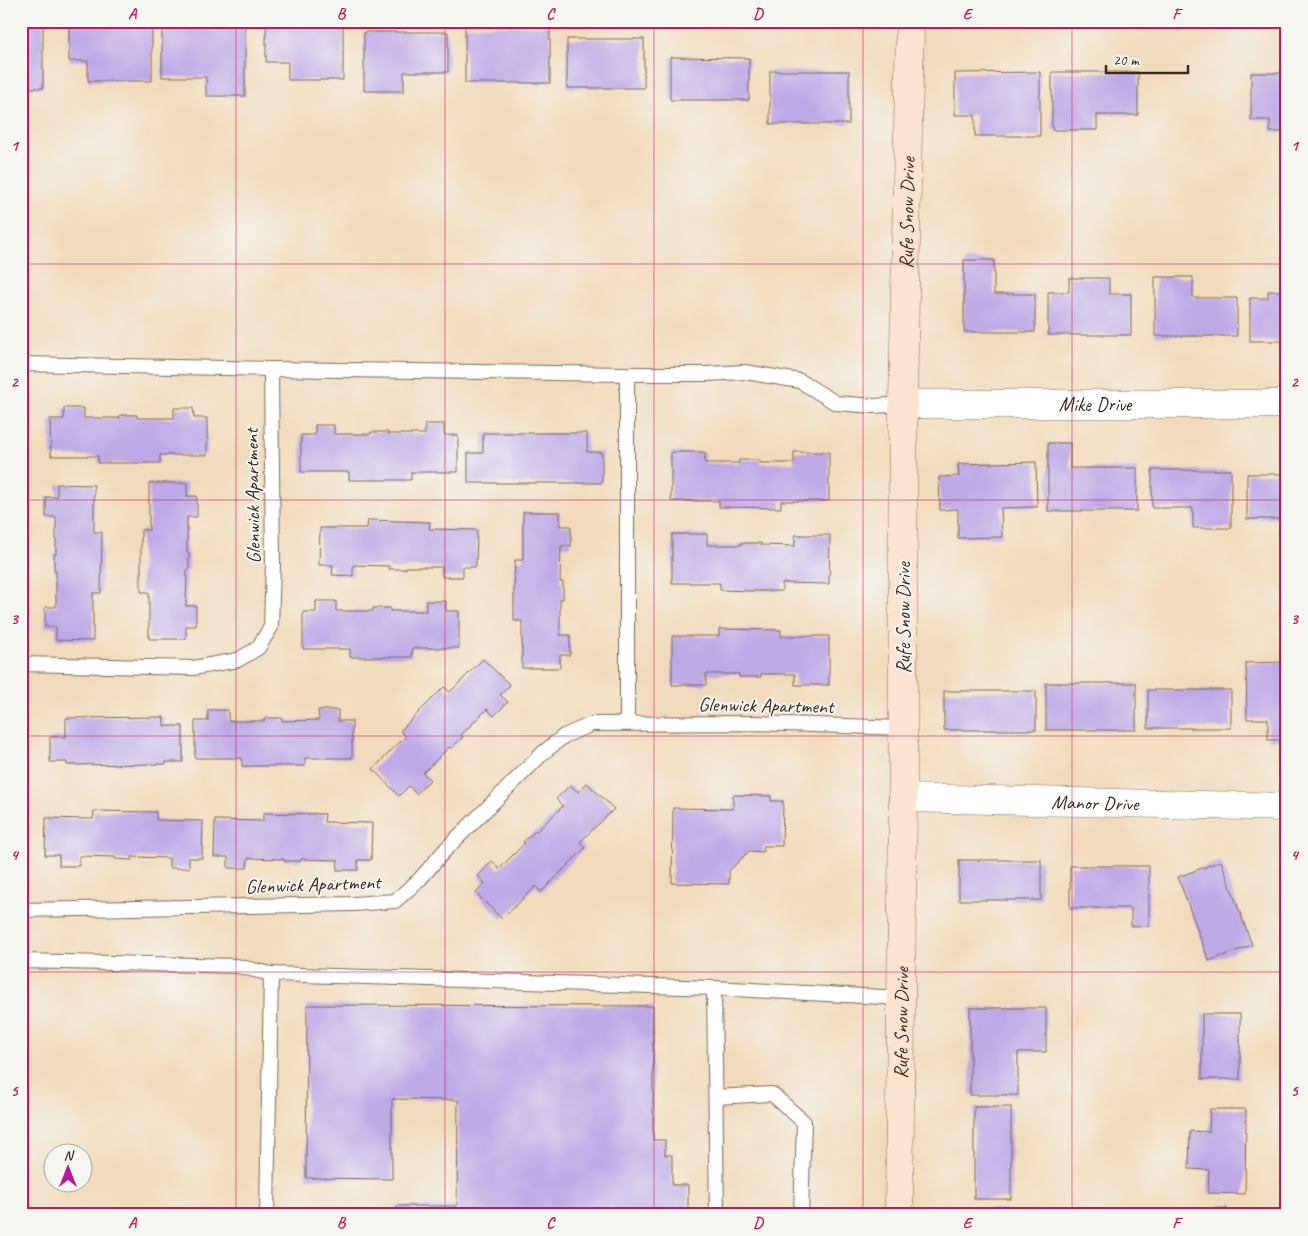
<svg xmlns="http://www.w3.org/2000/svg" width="1308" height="1236" font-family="Caveat,sans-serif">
<rect width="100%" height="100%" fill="#f6f6f2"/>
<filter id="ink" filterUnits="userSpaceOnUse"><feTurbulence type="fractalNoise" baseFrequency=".02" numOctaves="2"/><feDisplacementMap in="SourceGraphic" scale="10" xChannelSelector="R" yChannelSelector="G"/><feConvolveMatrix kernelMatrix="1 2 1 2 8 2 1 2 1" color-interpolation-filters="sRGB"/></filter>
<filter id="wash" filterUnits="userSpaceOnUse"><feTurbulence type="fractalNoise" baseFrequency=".0096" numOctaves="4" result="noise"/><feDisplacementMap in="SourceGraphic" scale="20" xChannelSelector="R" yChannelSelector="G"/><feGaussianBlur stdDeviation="1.12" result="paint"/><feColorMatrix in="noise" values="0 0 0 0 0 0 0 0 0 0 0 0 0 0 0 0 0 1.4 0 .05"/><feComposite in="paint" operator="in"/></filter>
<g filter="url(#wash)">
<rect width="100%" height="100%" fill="#f2dbbc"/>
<g id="blocks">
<g fill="#bfa9e7">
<polygon points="69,21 152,21 152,81 88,81 88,61 69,61"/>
<polygon points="162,21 245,21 245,96 206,96 206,77 162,77"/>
<rect x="21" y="22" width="22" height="66"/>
<polygon points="266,23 343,23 343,80 288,80 288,62 266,62"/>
<rect x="465" y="26" width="85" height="57"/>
<polygon points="364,32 448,32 448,72 404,72 404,91 364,91"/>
<rect x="567" y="39" width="77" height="49"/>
<polygon points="670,57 749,58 749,100 670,100"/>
<rect x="770" y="71" width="79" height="53"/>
<polygon points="1040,72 1040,136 975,136 975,115 955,115 955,73"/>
<polygon points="1052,72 1138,72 1138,115 1097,115 1097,130 1052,130"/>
<polygon points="1251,73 1287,73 1287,132 1270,132 1270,120 1251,120"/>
<polygon points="964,260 994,260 994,294 1035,294 1035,332 964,332"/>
<polygon points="1155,277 1193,277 1193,298 1237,298 1237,336 1155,336"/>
<polygon points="1069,278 1109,278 1109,294 1131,294 1131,335 1048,335 1048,292 1069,292"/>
<polygon points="1268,291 1287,291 1287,341 1250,341 1250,298 1268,298"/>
<polygon points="64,408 84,408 84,418 120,418 120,415 137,415 137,418 174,418 174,408 193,408 194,418 207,418 207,455 160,455 160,463 98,463 98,456 51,456 50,419 64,419"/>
<polygon points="425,424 444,424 444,435 458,435 458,472 411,472 411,480 349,480 349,472 301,472 301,435 315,435 315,425 334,425 334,434 371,434 371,432 388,432 388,434 425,434"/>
<polygon points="483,433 587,433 587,452 602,452 602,483 468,483 468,453 483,453"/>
<polygon points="1048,443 1070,443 1070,468 1137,468 1137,511 1048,511"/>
<polygon points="671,452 705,452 705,463 739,463 739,460 760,460 760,463 794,463 794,452 829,452 829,501 781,501 781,508 719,507 719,501 671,501"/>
<polygon points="1036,462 1037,507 1001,508 1002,537 958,538 958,509 940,510 939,477 959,476 958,464"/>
<polygon points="1152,470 1231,470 1231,528 1193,528 1193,508 1152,508"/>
<rect x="1247" y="474" width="40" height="45"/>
<polygon points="149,483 187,483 187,496 197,496 197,517 187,517 187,553 189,553 189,570 187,570 186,606 196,606 196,626 186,626 186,639 149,639 149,592 141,592 141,530 149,530"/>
<polygon points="57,484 94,485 94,532 102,532 101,593 93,593 93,641 56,640 56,627 45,627 45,607 56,607 56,571 54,571 54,554 56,554 56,517 46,517 46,497 57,497"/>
<polygon points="523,512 560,512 560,526 571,526 571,546 561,546 560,582 563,582 563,599 560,599 560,635 570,635 570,655 560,655 560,668 522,668 522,621 514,621 514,590 515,560 523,560"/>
<polygon points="368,520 430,522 429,529 477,530 476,567 463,567 463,577 442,577 442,567 406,567 406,569 389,569 389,566 353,565 353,576 332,575 333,565 319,565 320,528 367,528"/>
<polygon points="672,534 707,534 707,545 741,545 741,543 761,543 761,545 795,546 795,535 830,535 829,584 782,583 782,591 751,591 720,590 720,583 672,583"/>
<polygon points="316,601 336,601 336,611 373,611 373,608 390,608 390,611 426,611 426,601 446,601 446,611 459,611 459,648 412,648 412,657 350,657 350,649 303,649 303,612 316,612"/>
<polygon points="719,629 781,630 781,636 829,636 829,685 795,685 795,674 761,674 761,677 739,677 739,674 706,674 706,685 672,685 672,636 719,636"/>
<polygon points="483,659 510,685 500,695 508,702 494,716 487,709 461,735 463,737 451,748 449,747 423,773 430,780 416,794 409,786 399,796 373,769 406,736 400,731 444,687 450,692"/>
<polygon points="1287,662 1287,740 1268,740 1268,719 1247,719 1246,663"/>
<rect x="1046" y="683" width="90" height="47"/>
<rect x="1148" y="690" width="83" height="38"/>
<rect x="944" y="691" width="92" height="39"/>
<polygon points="208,710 228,710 228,721 265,721 265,718 282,718 282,721 319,720 318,710 338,710 338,721 352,721 352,758 305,758 305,766 242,766 242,758 195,758 195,721 208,721"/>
<polygon points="164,717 164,726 183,726 183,762 166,762 166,764 67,765 67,762 50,762 50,737 66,737 66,718"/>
<polygon points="587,783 614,809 580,842 585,848 541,892 536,886 502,919 476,893 485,883 478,876 492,861 499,869 525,843 523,842 536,830 537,831 563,806 556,799 570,785 578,792"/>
<polygon points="733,795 771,796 771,801 783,801 782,846 763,846 763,852 749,851 729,871 729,884 672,883 673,808 733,809"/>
<polygon points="94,811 156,812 156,820 203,821 202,858 189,858 189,868 169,868 169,858 132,857 132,860 115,859 115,857 79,856 79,866 59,866 59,855 45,855 46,818 93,819"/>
<polygon points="263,813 325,814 324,822 372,823 371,860 358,860 358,870 337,870 338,860 301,859 301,861 284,861 284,859 248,858 247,868 228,868 228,857 214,857 215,820 263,821"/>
<rect x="959" y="860" width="82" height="40"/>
<polygon points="1221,861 1252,945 1209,961 1178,877"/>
<polygon points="1070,866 1149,866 1149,926 1131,926 1131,908 1070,908"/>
<polygon points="307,1005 653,1006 653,1140 665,1140 665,1155 672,1155 672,1185 688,1185 688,1215 397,1215 397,1206 457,1206 458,1100 392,1099 392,1179 306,1178"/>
<polygon points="970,1008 1046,1008 1046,1052 1018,1052 1018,1095 970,1095"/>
<rect x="1202" y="1014" width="38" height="65"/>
<rect x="974" y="1107" width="37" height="92"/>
<polygon points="1210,1109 1246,1109 1245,1194 1208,1193 1209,1170 1189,1169 1190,1131 1209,1132"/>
<polygon points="1227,1208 1227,1215 1193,1215 1193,1209"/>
<rect x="967" y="1209" width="39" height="6"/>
</g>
</g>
</g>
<g filter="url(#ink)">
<use href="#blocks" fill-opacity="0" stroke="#7b6855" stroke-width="1"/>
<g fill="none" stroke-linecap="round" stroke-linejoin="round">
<g stroke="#7b6855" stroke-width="16">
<g id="lane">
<polyline points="21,364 271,369 627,374 706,374 745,372 800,381 836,403 874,406 903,404"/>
<polyline points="627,374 627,723"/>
<polyline points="21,664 193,668 238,660 258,648 271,627 273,565 271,369"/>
<polyline points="21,910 354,904 395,901 419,880 447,848 544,752 564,736 592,724 754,723 903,728"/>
<polyline points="21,961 237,966 271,974 714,988 901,998"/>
<polyline points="714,988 717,1215"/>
<polyline points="716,1097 772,1094 804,1122 801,1215"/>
<polyline points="267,1215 271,974"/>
</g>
</g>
<g stroke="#7b6855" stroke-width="29">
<g id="street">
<path id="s1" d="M903 404H1287"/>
<path id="s2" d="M903 798 1287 807"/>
</g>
</g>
<g stroke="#7b6855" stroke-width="29">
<g id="secondary">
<path id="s3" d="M899 1215 903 798V404L910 21"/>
</g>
</g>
<use href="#lane" stroke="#fff" stroke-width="14"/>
<use href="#street" stroke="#fff" stroke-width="28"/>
<use href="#secondary" stroke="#fde4d1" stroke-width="28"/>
</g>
</g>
<path fill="none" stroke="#c2185b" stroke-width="1" stroke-opacity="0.55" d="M236 21V1215M445 21V1215M654 21V1215M863 21V1215M1072 21V1215M21 264H1287M21 500H1287M21 736H1287M21 972H1287"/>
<g text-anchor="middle" stroke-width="4" stroke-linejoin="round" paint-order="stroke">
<g font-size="20" fill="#3b2a1e" stroke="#f6f6f2">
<text dy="7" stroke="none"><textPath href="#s3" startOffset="1002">Rufe Snow Drive</textPath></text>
<text dy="7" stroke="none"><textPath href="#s1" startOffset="192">Mike Drive</textPath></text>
<text transform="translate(252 496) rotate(-91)" y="7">Glenwick Apartment</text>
<text transform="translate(903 618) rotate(-90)" y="7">Rufe Snow Drive</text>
<text transform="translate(766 705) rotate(1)" y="7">Glenwick Apartment</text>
<text dy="7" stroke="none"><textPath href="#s2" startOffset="192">Manor Drive</textPath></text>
<text transform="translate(313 884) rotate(-2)" y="7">Glenwick Apartment</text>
<text dy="7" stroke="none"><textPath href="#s3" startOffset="192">Rufe Snow Drive</textPath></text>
</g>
</g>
<rect width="1308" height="1236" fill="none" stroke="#f6f6f2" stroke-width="55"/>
<g transform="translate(68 1168)"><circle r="24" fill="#f6f6f2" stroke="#aba49d"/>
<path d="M0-4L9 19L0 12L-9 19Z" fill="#b5179e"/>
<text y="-8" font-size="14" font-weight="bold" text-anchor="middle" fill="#3b2a1e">N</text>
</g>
<path d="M1106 65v8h82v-8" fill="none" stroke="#3b2a1e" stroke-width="2.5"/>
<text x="1113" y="65" font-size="15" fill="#3b2a1e" stroke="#f6f6f2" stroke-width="4" paint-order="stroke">20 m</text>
<rect x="28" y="28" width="1252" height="1180" fill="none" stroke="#c2185b" stroke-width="2"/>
<g font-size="16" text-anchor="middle" font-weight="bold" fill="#c2185b">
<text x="132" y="19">A</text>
<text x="341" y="19">B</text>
<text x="550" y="19">C</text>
<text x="758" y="19">D</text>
<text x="967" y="19">E</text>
<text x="1176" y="19">F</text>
<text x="14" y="151">1</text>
<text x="1294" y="151">1</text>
<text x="14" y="387">2</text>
<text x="1294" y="387">2</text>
<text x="14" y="624">3</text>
<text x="1294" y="624">3</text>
<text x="14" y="860">4</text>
<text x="1294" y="860">4</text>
<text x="14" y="1096">5</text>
<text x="1294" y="1096">5</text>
<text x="132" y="1228">A</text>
<text x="341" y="1228">B</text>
<text x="550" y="1228">C</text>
<text x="758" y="1228">D</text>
<text x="967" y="1228">E</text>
<text x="1176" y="1228">F</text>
</g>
</svg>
